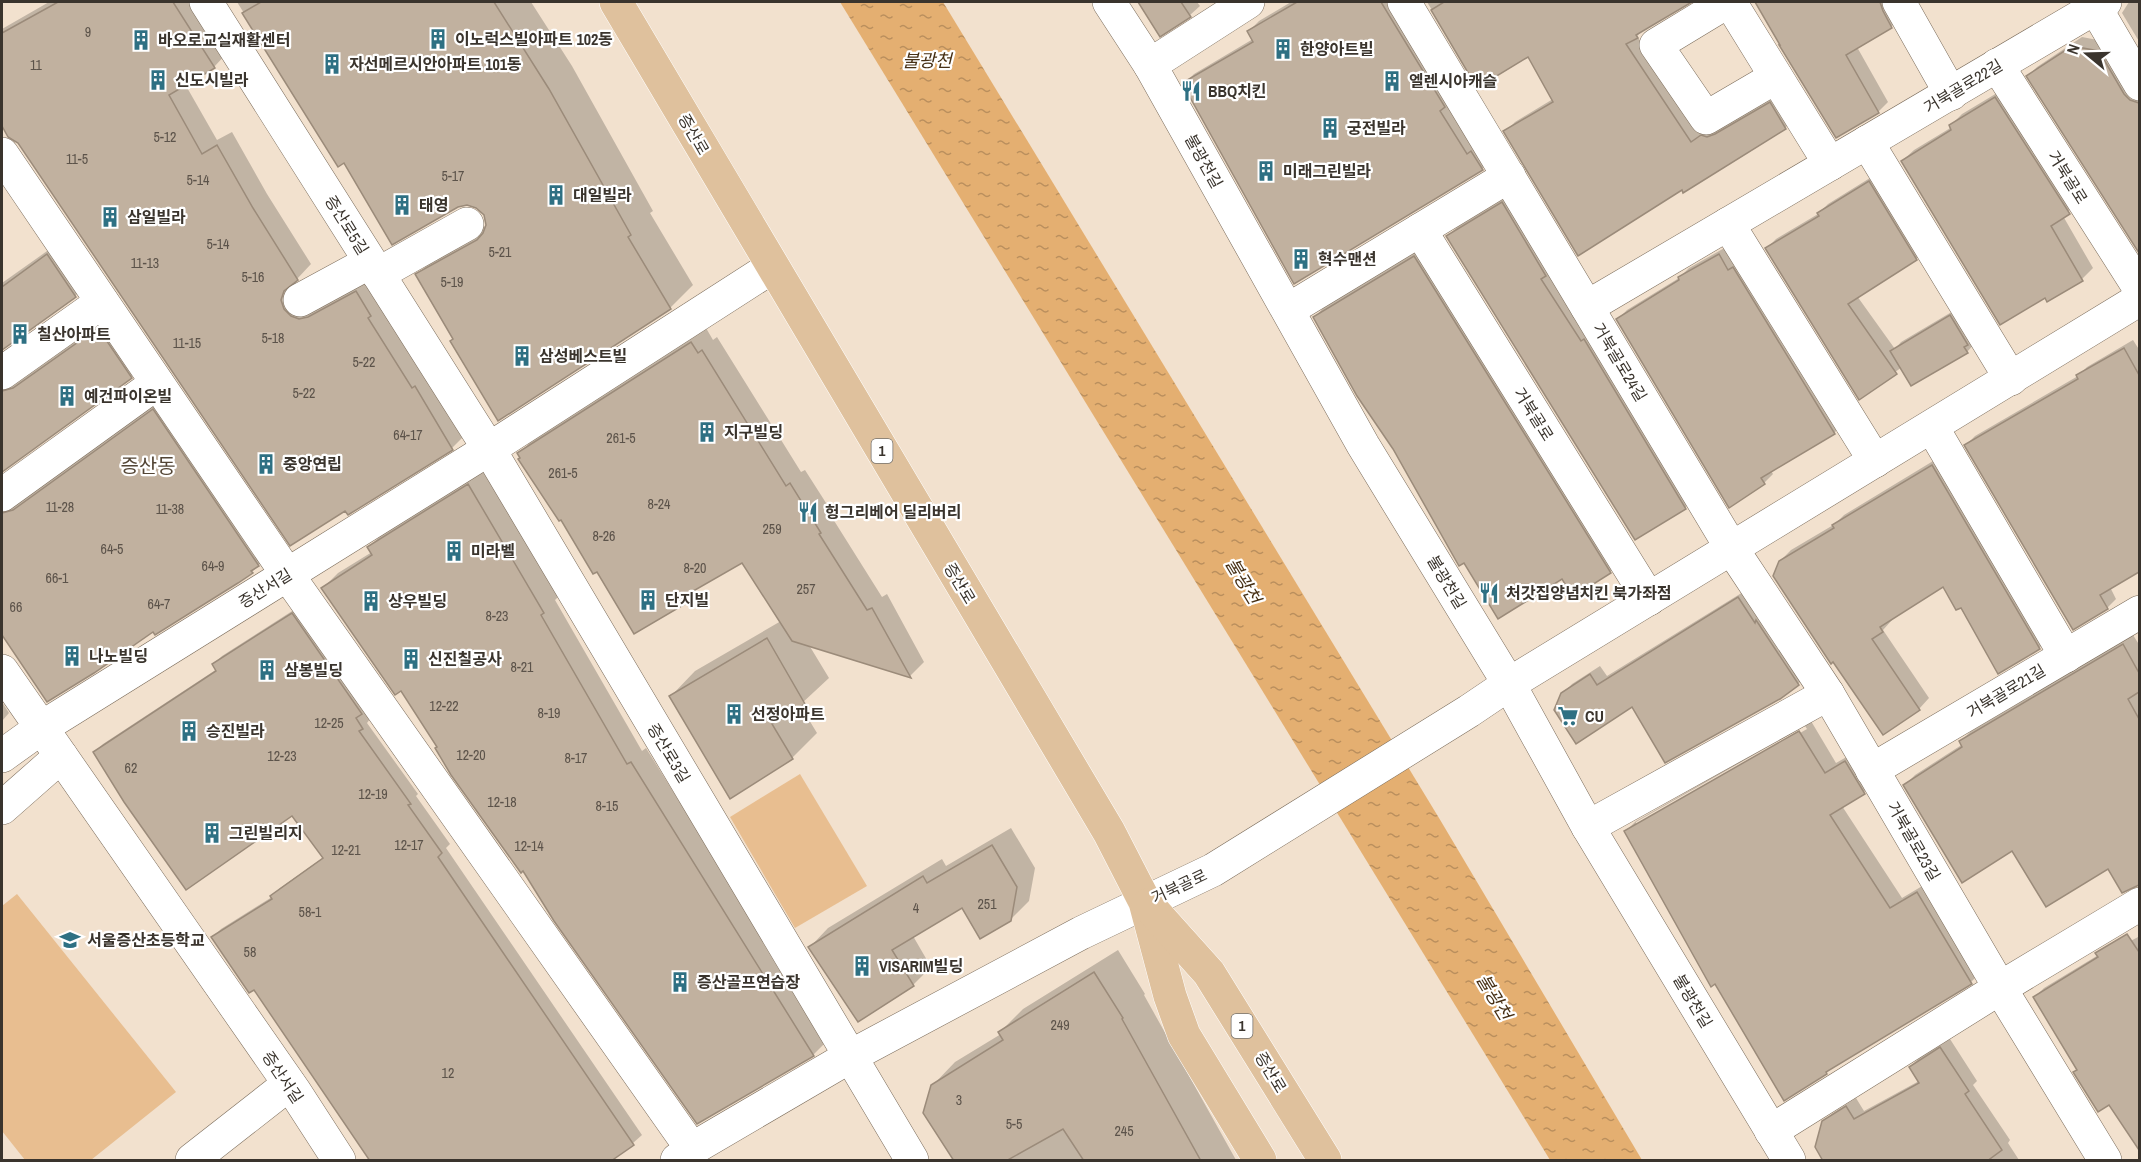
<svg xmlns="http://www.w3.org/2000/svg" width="2141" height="1162" font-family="'Archivo Narrow','Noto Sans KR',sans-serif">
<defs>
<pattern id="water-ripples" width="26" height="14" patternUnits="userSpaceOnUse" patternTransform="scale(1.5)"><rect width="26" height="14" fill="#e4af71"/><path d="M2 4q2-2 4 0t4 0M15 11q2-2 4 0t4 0" fill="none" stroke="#ba8f5d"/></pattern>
</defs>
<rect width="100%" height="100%" fill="#f2e1ce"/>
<g fill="#e8be90">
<polygon points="800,774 867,886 795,928 730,817"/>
<polygon points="17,894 176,1092 91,1160 25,1160 2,1131 2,906"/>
</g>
<polygon fill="url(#water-ripples)" points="840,2 943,2 1439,818 1642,1160 1550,1160"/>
<g fill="#0003" fill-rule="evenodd">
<polygon points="49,2 196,2 228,52 214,67 185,84 217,140 232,132 267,194 311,264 297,279 295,285 371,277 466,434 452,448 9,135 2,123 2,29"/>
<polygon points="237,2 531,2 572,66 653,211 650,213 693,285 670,308 417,275 440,252 487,225 484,214 478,207 345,161 339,164"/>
<polygon points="1139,2 1197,2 1200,6 1190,15 1160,34"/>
<polygon points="1291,2 1398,2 1492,159 1482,169 1184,84 1194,74 1253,39 1249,31 1259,21"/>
<polygon points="1427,2 1565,2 1572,13 1592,2 1689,2 1645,28 1637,36 1701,133 1780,93 1795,118 1785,128 1684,191 1682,188 1505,132 1515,122 1553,99 1529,55 1478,86"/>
<polygon points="1757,2 1893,2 1901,17 1891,27 1857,47 1888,102 1878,112 1782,45"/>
<polygon points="2129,2 2140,2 2140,43 2122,13"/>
<polygon points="2082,37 2108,42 2140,91 2140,244 2137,246 2028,76 2037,67"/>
<polygon points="2007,87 2080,201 2063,216 2093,268 2082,279 1902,161 1914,150 1952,127 1951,125 1962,114"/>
<polygon points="1878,173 1925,250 1916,259 1857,296 1895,349 1901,342 1960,307 1976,342 1967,352 1902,367 1860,398 1767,248 1776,239 1818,214 1828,204"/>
<polygon points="1512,194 1694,498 1685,508 1448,236 1457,227"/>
<polygon points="64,239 92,280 75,296 2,349 2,283"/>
<polygon points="1425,246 1621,561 1610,572 1562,577 1394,448 1315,317 1325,306"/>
<polygon points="1728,246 1843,424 1834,433 1771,471 1773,474 1764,483 1618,319 1627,310 1679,278 1689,268"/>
<polygon points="114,313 147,361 131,377 2,470 2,364"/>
<polygon points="706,328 713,340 717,337 801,472 805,470 835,517 833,519 882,597 887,594 924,662 910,676 809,645 829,678 800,705 817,733 792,758 731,797 671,696 695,671 781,621 743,561 698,587 684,603 597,570 519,454 533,439"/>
<polygon points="2133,340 2140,351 2140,570 2110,587 2116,599 2107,608 1966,445 1975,436 2078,376 2087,367"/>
<polygon points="170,394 268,555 252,572 153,630 47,700 2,632 2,485"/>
<polygon points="1943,455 2050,638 2039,648 1961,606 1944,585 1891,618 1892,620 1883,630 1929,698 1919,709 1780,561 1791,550 1835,524 1844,515"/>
<polygon points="483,470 558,597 555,600 642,751 646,748 828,1040 813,1055 524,869 439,747 402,689 323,588 338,573 372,552 369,547 384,532"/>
<polygon points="1748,589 1808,674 1798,684 1665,761 1632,705 1563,694 1572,684 1600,666 1607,676"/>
<polygon points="300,606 370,719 367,723 418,794 416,796 450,844 446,848 642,1135 633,1143 609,1160 255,988 213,937 221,929 272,897 280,888 324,857 292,813 95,752 103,744 217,669 214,664 222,656"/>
<polygon points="2133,635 2140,646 2140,881 2123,891 2108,867 2013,849 1905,785 1915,775 1963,744 1961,741 1971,731"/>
<polygon points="2,702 9,713 2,721"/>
<path d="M1811 721 1836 763 1857 751 1875 781 1864 792 1842 806 1902 898 1929 882 1982 971 1971 982 1834 1065 1826 1073 1625 832 1636 821ZM1805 726 1807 729 1636 826V822Z"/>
<polygon points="1011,828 1035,868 1029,901 1010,920 962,906 913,936 931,967 913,985 810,947 828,928 942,859 946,866"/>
<polygon points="2140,936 2140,1147 2109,1103 2078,1070 2035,997 2044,988 2100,954 2102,956"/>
<polygon points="1118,950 1145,994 1144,995 1236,1160 955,1160 932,1086 955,1062 1001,1034 1000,1032 1023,1009"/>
<polygon points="1950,1039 1977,1081 1973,1085 2010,1140 2008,1143 2019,1160 1825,1160 1823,1122 1833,1113 1856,1098 1864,1111 1919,1081 1910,1067 1919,1058"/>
</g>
<g fill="#c1b19f" stroke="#9b8b7a" stroke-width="1.5">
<polygon points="58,2 173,2 215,68 169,95 202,154 217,145 253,208 298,280 284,291 281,300 284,309 291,316 299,319 308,317 356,291 371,316 368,318 412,388 415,386 453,450 348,515 345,511 290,546 18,143 8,137 2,126 2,33"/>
<polygon points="261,2 494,2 549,89 631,235 628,237 671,309 498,421 450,341 453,339 415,274 477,240 483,233 486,225 484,215 476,208 467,205 458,207 392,245 344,163 338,167 242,13"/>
<polygon points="1138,2 1181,2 1191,17 1160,37"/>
<polygon points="1297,2 1381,2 1445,107 1440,111 1467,154 1471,151 1483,170 1294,284 1182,83 1253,42 1247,31"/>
<polygon points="1444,2 1692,2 1636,35 1638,38 1626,44 1691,142 1701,135 1707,137 1715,134 1770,102 1786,129 1683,193 1682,190 1578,256 1503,131 1553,102 1528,57 1477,88 1431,10"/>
<polygon points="1755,2 1880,2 1883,11 1892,28 1846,55 1879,113 1836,138 1779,45 1780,45"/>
<polygon points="2072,46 2099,51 2124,94 2130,100 2139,103 2139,253 2026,76"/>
<polygon points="1995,97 2070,214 2051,226 2083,281 2047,302 2045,298 2000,325 1901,161 1951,130 1949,125"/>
<polygon points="1869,181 1917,260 1848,304 1897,374 1859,400 1765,248 1819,216 1817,213"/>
<polygon points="1502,202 1546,276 1541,279 1581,341 1584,339 1686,509 1635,540 1446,236"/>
<polygon points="47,254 76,297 2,350 2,287"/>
<polygon points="1719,254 1728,270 1733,267 1835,434 1761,478 1765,484 1729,508 1616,319 1679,280 1678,277"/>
<polygon points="1414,256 1611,573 1573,597 1562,579 1498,619 1464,563 1459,566 1393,449 1357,396 1313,317"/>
<polygon points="1950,315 1968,345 1964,347 1968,353 1911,386 1890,351"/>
<polygon points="98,328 132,378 2,472 2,391 13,388"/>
<polygon points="691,342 698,353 702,350 786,486 790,483 821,533 819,534 867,610 872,608 911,678 792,641 742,563 681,598 685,604 634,634 597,572 593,574 561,520 559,521 518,459 520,458 517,453"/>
<polygon points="2124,348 2139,375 2139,572 2100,595 2108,609 2073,630 1964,445 2078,379 2076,375"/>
<polygon points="153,409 259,566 251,571 253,573 238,583 155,635 153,632 94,673 47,702 2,635 2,513 13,510"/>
<polygon points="1932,465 2040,649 1998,674 1961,608 1956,610 1943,587 1880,627 1883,632 1872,639 1920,710 1883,735 1833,662 1831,664 1773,576 1779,561 1834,528 1832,525"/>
<polygon points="468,484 544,613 541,615 627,764 631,762 814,1056 697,1124 554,921 523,871 521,873 451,775 435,748 437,747 401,691 395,695 321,588 372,555 367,547"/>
<polygon points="1738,597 1755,623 1756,620 1799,685 1780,699 1665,763 1632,707 1576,744 1554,710 1561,693 1590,674 1597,685"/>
<polygon points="292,613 362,714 356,718 363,729 359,731 411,804 408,805 442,853 438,857 634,1145 611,1161 370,1161 254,990 249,993 211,937 272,899 270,896 323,858 292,816 186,890 124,802 93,752 216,671 212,664"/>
<polygon points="767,638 805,704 772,724 793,759 730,799 669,696"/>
<polygon points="2123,644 2139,673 2139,692 2128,699 2139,719 2139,885 2122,893 2108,869 2046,907 2012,851 1962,883 1903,785 1962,747 1959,741"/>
<polygon points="1799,731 1825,773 1845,761 1865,794 1830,815 1890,908 1917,892 1972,984 1826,1072 1827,1074 1784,1101 1715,984 1711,987 1624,831"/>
<polygon points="992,845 1017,887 1011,921 980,939 962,908 892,950 914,986 858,1022 808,947 923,876 927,883"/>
<polygon points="2127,934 2139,952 2139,1150 2109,1105 2098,1112 2073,1072 2077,1070 2033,997 2098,957 2095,953"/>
<polygon points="1094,972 1123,1018 1122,1019 1201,1161 1084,1161 1063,1129 1006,1161 954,1161 923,1113 931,1085 1003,1040 998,1032"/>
<polygon points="1940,1047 1969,1091 1965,1094 2002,1150 1987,1161 1823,1161 1815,1147 1822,1121 1846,1106 1854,1119 1919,1083 1909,1067"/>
</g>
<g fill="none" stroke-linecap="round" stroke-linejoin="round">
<g stroke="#7b6c5b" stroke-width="34">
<g id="minor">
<polyline points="206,2 489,449 912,1160"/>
<polyline points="1109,2 1150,65 1363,445 1509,684 1588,827 1789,1160"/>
<polyline points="1404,2 1732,549 1828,694 2000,988 2105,1160"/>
<polyline points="1727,2 1656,45 1706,118 1776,77"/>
<polyline points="1730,2 1830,164"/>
<polyline points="1899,2 1951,94"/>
<polyline points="2092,2 2140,84"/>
<polyline points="1150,65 1248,2"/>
<polyline points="1997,65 2140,289"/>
<polyline points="1867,142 2011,379"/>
<polyline points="2,154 287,574 692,1149"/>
<polyline points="1728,224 1875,461"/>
<polyline points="1420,230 1649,599"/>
<polyline points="378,274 467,224"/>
<polyline points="300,300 370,262"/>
<polyline points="1587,307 2105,2"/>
<polyline points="1288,310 1509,176"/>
<polyline points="2,373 102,302"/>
<polyline points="1932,427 2066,656"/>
<polyline points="2,495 157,383"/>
<polyline points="2,671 295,1092 339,1160"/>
<polyline points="2,756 41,728 489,449 772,267"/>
<polyline points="1872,770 2140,612"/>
<polyline points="2,808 61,756"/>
<polyline points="1588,827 1828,694"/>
<polyline points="1771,1131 2000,988 2140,904"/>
<polyline points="192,1160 289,1084"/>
<polyline points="677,1160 692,1149 849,1057 1081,933 1213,870 1469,711 1509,684 2140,299"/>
</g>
</g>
<g stroke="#fff" stroke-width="34">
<g id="major">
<polyline points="616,2 1109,832 1145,902 1170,996 1184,1035 1260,1160"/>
<polyline points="1148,905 1209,973 1325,1160"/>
</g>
</g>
<use href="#minor" stroke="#fff" stroke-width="33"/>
<use href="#major" stroke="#dfc19d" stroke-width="33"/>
</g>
<defs>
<g id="building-bare" transform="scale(1.62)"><path d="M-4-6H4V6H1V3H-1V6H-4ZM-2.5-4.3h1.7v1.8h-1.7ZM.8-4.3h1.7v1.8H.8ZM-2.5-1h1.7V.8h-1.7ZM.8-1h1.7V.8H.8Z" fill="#2e7083" stroke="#fff" stroke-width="2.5" paint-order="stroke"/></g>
<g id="restaurant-bare" transform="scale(1.62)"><path d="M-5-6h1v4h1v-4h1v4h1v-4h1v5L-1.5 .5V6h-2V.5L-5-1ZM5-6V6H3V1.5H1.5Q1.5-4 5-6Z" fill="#2e7083" stroke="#fff" stroke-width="2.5" paint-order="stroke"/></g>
<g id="supermarket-bare" transform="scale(1.62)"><path d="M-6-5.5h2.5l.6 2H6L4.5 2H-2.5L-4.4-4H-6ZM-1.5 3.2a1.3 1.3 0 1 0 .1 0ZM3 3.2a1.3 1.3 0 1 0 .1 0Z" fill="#2e7083" stroke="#fff" stroke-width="2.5" paint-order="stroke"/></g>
<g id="school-bare" transform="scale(1.62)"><path d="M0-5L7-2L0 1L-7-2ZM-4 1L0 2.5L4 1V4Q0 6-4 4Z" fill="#2e7083" stroke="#fff" stroke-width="2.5" paint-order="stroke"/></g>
</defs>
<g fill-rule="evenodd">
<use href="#building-bare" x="438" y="39"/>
<use href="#building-bare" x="141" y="40"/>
<use href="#building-bare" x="1283" y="49"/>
<use href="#building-bare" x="332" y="64"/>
<use href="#building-bare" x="158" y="80"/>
<use href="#building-bare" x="1392" y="81"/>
<use href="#restaurant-bare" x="1191" y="91"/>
<use href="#building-bare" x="1330" y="128"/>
<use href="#building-bare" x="1266" y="171"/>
<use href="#building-bare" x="556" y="195"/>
<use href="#building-bare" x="402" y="205"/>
<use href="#building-bare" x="110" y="217"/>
<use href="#building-bare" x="1301" y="259"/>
<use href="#building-bare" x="20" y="334"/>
<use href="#building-bare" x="522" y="356"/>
<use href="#building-bare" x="67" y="396"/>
<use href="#building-bare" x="707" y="432"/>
<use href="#building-bare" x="266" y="464"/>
<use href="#restaurant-bare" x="808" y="512"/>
<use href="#building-bare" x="454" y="551"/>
<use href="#restaurant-bare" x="1489" y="593"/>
<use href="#building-bare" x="648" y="600"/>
<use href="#building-bare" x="371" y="601"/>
<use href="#building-bare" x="72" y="656"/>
<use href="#building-bare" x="411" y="659"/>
<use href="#building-bare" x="267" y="670"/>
<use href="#building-bare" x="734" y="714"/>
<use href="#supermarket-bare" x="1568" y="716"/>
<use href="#building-bare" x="189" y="731"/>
<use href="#building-bare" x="212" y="833"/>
<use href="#school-bare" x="70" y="940"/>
<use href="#building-bare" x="862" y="966"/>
<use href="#building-bare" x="680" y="982"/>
</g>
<g text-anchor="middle" stroke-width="4.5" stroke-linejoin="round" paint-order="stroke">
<g font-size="14" fill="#5c534a">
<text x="88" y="37">9</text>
<text x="36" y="70">11</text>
<text x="165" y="142">5-12</text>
<text x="77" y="164">11-5</text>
<text x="453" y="181">5-17</text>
<text x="198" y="185">5-14</text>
<text x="218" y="249">5-14</text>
<text x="500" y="257">5-21</text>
<text x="145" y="268">11-13</text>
<text x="253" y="282">5-16</text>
<text x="452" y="287">5-19</text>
<text x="273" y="343">5-18</text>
<text x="187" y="348">11-15</text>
<text x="364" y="367">5-22</text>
<text x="304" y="398">5-22</text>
<text x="408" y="440">64-17</text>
<text x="621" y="443">261-5</text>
<text x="563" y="478">261-5</text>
<text x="659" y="509">8-24</text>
<text x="60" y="512">11-28</text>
<text x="170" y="514">11-38</text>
<text x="772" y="534">259</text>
<text x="604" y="541">8-26</text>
<text x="112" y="554">64-5</text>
<text x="213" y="571">64-9</text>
<text x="695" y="573">8-20</text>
<text x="57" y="583">66-1</text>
<text x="806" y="594">257</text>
<text x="159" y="609">64-7</text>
<text x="16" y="612">66</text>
<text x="497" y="621">8-23</text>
<text x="522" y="672">8-21</text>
<text x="444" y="711">12-22</text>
<text x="549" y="718">8-19</text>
<text x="329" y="728">12-25</text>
<text x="471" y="760">12-20</text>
<text x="282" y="761">12-23</text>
<text x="576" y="763">8-17</text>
<text x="131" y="773">62</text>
<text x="373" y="799">12-19</text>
<text x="502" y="807">12-18</text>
<text x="607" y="811">8-15</text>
<text x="409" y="850">12-17</text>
<text x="529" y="851">12-14</text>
<text x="346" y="855">12-21</text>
<text x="987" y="909">251</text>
<text x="916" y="913">4</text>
<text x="310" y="917">58-1</text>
<text x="250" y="957">58</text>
<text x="1060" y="1030">249</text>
<text x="448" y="1078">12</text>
<text x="959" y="1105">3</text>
<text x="1014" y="1129">5-5</text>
<text x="1124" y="1136">245</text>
</g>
<g fill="#fff" stroke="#75716c" stroke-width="1.5">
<rect x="871.5" y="439" width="21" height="24" rx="4.5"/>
<rect x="1231.5" y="1014" width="21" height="24" rx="4.5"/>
</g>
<g font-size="15" font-weight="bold" fill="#3a342d">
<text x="882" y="456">1</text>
<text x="1242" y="1031">1</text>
</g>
<g font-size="16" font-weight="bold" fill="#3a342d" stroke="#fff" text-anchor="start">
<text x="455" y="45">이노럭스빌아파트 102동</text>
<text x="158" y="46">바오로교실재활센터</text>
<text x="1300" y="55">한양아트빌</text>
<text x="349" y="70">자선메르시안아파트 101동</text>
<text x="175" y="86">신도시빌라</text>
<text x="1409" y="87">엘렌시아캐슬</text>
<text x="1208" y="97">BBQ치킨</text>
<text x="1347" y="134">궁전빌라</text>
<text x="1283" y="177">미래그린빌라</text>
<text x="573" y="201">대일빌라</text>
<text x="419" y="211">태영</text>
<text x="127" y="223">삼일빌라</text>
<text x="1318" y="265">혁수맨션</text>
<text x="37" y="340">칠산아파트</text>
<text x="539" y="362">삼성베스트빌</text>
<text x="84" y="402">예건파이온빌</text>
<text x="724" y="438">지구빌딩</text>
<text x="283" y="470">중앙연립</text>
<text x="825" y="518">헝그리베어 딜리버리</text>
<text x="471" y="557">미라벨</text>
<text x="1506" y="599">처갓집양념치킨 북가좌점</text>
<text x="665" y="606">단지빌</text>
<text x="388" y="607">상우빌딩</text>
<text x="89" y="662">나노빌딩</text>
<text x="428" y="665">신진칠공사</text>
<text x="284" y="676">삼봉빌딩</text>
<text x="751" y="720">선정아파트</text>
<text x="1585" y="722">CU</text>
<text x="206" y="737">승진빌라</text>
<text x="229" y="839">그린빌리지</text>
<text x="87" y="946">서울증산초등학교</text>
<text x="879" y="972">VISARIM빌딩</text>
<text x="697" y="988">증산골프연습장</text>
</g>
<g font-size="16" fill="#3a342d" stroke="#fff">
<text transform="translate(1963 86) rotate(-31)" y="6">거북골로22길</text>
<text transform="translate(694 134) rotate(60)" y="6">증산로</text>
<text transform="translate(1204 161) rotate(61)" y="6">불광천길</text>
<text transform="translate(2068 177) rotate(58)" y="6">거북골로</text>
<text transform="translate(347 225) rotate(58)" y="6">증산로5길</text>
<text transform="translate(1620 362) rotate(59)" y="6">거북골로24길</text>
<text transform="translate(1534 414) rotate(58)" y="6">거북골로</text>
<text transform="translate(1447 582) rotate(59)" y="6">불광천길</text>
<text transform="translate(960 583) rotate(59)" y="6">증산로</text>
<text transform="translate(265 588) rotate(-32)" y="6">증산서길</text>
<text transform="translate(2006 691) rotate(-31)" y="6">거북골로21길</text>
<text transform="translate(669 753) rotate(59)" y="6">증산로3길</text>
<text transform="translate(1914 841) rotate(60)" y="6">거북골로23길</text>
<text transform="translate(1179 886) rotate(-25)" y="6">거북골로</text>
<text transform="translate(1693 1001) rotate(59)" y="6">불광천길</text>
<text transform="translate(1271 1072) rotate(59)" y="6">증산로</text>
<text transform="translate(283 1077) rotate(56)" y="6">증산서길</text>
</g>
<g font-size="18" font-style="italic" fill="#473015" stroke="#fff">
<text x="927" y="67">불광천</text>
<text transform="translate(1243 581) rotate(59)" y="6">불광천</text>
<text transform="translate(1494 997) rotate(59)" y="6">불광천</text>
</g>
<g font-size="20" fill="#534535" stroke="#fff">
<text x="148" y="473">증산동</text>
</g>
</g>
<rect width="2141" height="1162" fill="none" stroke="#3a342d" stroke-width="6"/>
<g transform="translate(2087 54) rotate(289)" stroke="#ffffff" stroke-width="4.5" paint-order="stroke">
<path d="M0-4.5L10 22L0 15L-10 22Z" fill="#3a342d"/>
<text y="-9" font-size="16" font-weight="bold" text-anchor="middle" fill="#3a342d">N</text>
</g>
</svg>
